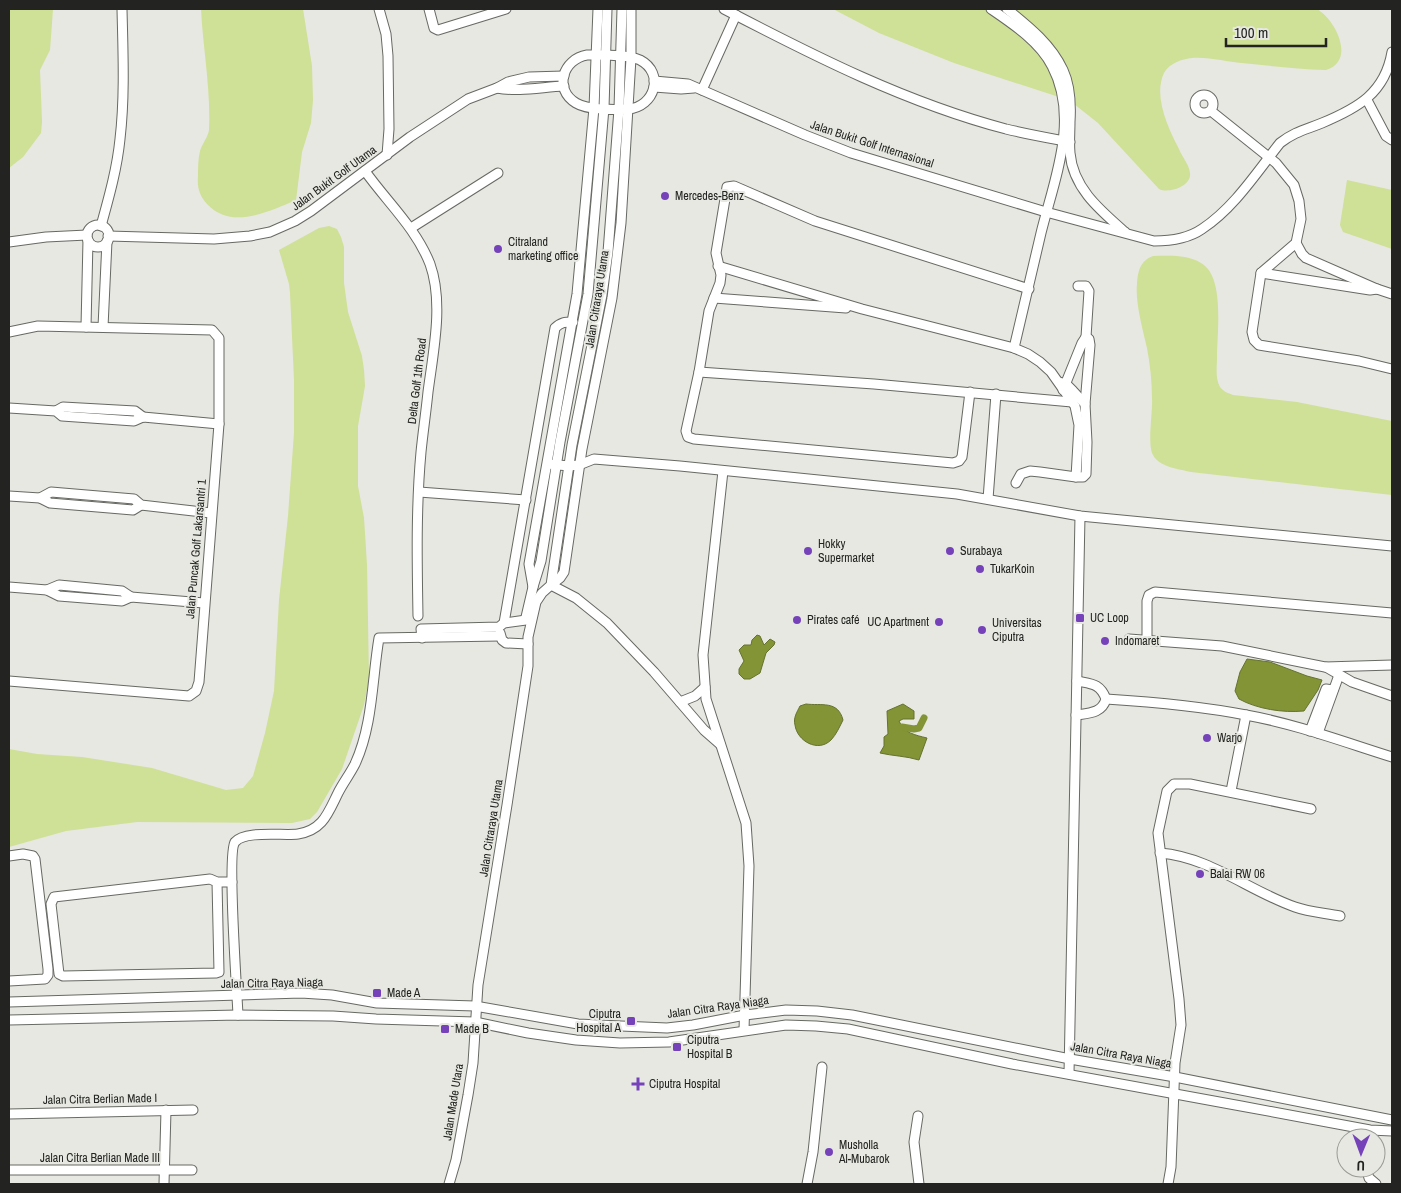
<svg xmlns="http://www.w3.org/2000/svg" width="1401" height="1193" font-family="'Archivo Narrow',sans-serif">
<rect width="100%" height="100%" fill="#e6e8e1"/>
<g fill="#cfe097">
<polygon points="9,9 53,9 50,50 40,70 42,122 41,133 23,157 9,168"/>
<path d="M201 9H303L312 66 313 100 311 123 302 152 296 200C270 211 232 230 208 205 200 197 197 188 198 177 198 169 198 159 200 151 202 144 208 137 209 130 211 90 203 49 201 9Z"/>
<path d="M833 9H1317C1336 20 1356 61 1326 70 1298 69 1270 66 1242 63 1224 62 1201 54 1182 60 1175 62 1168 66 1164 73 1153 96 1168 128 1179 149 1182 157 1189 164 1190 173 1192 186 1169 194 1159 189L1098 123 1074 104 1056 96 954 63 879 33Z"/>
<polygon points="1347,180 1392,190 1392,249 1343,232 1340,225"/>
<polygon points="329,226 337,229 341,237 344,247 344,283 348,312 362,356 364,370 365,386 358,426 358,486 364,518 367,565 369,678 364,705 342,769 317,812 310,819 292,823 137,822 66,831 9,847 9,749 37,754 82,757 152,768 226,790 243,788 253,776 265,733 274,691 279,600 288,516 294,433 294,380 290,293 289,284 279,250 319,228"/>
<path d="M1153 256C1169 256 1186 254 1201 263 1225 276 1217 333 1217 357 1217 366 1215 379 1220 387 1224 392 1228 393 1233 395L1297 402 1392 421V495L1191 472C1179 469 1159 467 1153 455 1147 445 1153 411 1152 398 1152 382 1150 364 1147 348 1143 330 1135 302 1137 284 1138 271 1140 261 1153 256Z"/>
</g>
<g fill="#829435" stroke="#66722f">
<polygon points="757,635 760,636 764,645 770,639 775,642 774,645 766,653 760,673 750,679 744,679 739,674 739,669 744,661 739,650 744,645 751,645 752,640"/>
<path d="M1247 659 1270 662 1307 676 1322 680 1318 690 1304 711C1283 713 1257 709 1239 699L1235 691 1240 672Z"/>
<path d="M806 704C821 706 838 700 843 720 840 726 836 735 831 740 818 753 797 741 795 725 793 718 797 712 800 706Z"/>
<path d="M903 704 914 711V719H903L899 721C904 733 915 735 927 738L919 760C906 756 893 756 880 753L884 746V737L888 734 887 711Z"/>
</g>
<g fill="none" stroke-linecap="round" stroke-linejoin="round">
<polyline stroke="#829435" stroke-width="7" points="902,727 914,729 919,728 924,718"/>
<g stroke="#676963" stroke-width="11">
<g id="minor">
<polyline points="379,9 386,34 388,56 389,129 387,155"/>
<polyline points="429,9 434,28 438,30 506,9"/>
<polyline points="631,9 631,58 621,223 612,298 582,449 564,572 560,578 551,585 576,598 607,623 654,672 704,730 720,744"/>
<path d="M724 9C814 56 907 103 1006 129 1027 134 1049 138 1070 142"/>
<path d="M991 9C1013 24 1040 42 1052 66 1080 119 1054 180 1041 233 1032 271 1023 310 1014 348L1028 354 1040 362 1051 372 1075 406 1079 425 1076 477"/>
<path d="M1007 9C1028 26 1051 44 1063 70 1070 85 1071 106 1070 122 1070 132 1069 143 1070 153 1073 188 1100 210 1125 232"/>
<path d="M587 55C601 55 627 54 640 60 665 73 655 107 628 109 615 110 587 110 576 103 553 89 563 59 587 55Z"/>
<path d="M654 81 688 84 805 135 851 153 1046 212 1154 241C1170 241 1189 238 1202 229 1234 208 1257 172 1280 143 1296 131 1305 130 1322 123 1358 108 1385 93 1392 52"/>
<polyline points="654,87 681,89 694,88"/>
<path d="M497 88C518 92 542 87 564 86"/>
<polyline points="702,90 736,15"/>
<circle cx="1204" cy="104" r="9"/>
<polyline points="1367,100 1386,136 1392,140"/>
<polyline points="1211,111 1276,163 1294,185 1299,201 1301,219 1296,243 1261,273 1252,332 1254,340 1259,345 1359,361 1392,369"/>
<path d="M365 171C387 202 416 228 430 264 444 303 433 353 428 392 426 412 423 432 421 452 416 507 417 561 418 616"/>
<circle cx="98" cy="236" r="11"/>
<path d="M101 226C109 197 117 169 120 139 125 96 123 52 122 9"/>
<polyline points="411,228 498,173"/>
<polyline points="108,236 214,239 250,236 270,232 295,221 311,211 410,137 468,99 497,88 508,82 529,77 564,76"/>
<polyline points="9,242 46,237 87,235"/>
<polyline points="1296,243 1302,254 1306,258 1377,289 1392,294"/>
<polyline points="718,266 862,309 1014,348"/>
<polyline points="1261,273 1370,290 1377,289"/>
<polyline points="1078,286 1086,286 1089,291 1086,337"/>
<polyline points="714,298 846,308"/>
<polyline points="86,327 88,240"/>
<polyline points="103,327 107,241"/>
<polyline points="9,332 38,326 212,330 219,338 219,424 199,682 196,691 189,696 9,681"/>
<polyline points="699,372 874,384 1072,402"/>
<polyline points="1063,390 1082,343 1086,337 1089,339 1090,345 1085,404"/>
<polyline points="970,392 962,457 959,461 953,463 694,439 688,437 686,431 699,372 709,311 720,283 721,275 716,253 727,187 734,186 815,221 1029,289"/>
<polyline points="9,408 56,411 62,416 134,421 143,417 219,424"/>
<polyline points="56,411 63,407 135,411 143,417"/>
<polyline points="548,464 569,466 579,465 594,459 680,466 957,494 1080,516 1392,546"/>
<polyline points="723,471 703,655 706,699 746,823 749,866 744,1030"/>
<polyline points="1016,483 1021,474 1030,471 1040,472 1076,477 1083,477 1086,474 1087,442 1085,404 1073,391 1066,384 1059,382"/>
<polyline points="419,492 526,500"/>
<polyline points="9,496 40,498 50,503 133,510 141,505"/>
<polyline points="40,498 51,492 134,499 141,505 211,513"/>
<polyline points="988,499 996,394"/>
<polyline points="9,587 47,590 59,596 122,601 131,597 204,603"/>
<polyline points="533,587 529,564 577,294 594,108 598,9"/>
<polyline points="47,590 59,585 122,591 131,597"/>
<polyline points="526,617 533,587 541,561 560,442 588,294 604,108 607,9"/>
<path d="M504 623 555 328C561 322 565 322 573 322"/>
<polyline points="500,633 502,640 506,643 528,644"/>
<polyline points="422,638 421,629 499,627 504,623 526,620"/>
<polyline points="1129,639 1222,646 1325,667 1392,665"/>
<polyline points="1147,641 1147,601 1149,595 1155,592 1392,613"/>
<polyline points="1326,667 1352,682 1392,696"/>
<path d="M1106 699C1153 702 1200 706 1246 715 1296 724 1344 742 1392 757"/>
<polyline points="680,702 695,696 705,687"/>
<path d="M1076 715C1090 713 1102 713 1106 699 1100 683 1091 684 1077 681"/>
<polyline points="1310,731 1326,689 1333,690"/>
<polyline points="1318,733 1339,675"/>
<polyline points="1231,791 1246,715"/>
<path d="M1160 853C1210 857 1249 891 1295 907 1309 912 1325 913 1340 916"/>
<polyline points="9,856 23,854 33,856 35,859 48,969 48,975 45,979 9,981"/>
<polyline points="217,882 219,972 216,973 63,976 59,974 51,904 54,897 210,879 217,882 232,882"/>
<polyline points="9,1002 301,993 332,995 377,1003 475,1006 578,1024 621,1026 667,1028 693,1025 745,1015 786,1010 817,1011 852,1015 1070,1059 1175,1077 1392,1120"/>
<path d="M238 1015C237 992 227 852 235 842 245 830 284 836 298 834 323 830 328 813 338 793 343 783 350 774 355 764 373 725 372 679 379 638L500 636"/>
<polyline points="9,1020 238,1015 333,1016 376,1019 475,1022 528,1033 576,1040 620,1043 669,1042 786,1025 816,1026 848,1029 1012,1064 1241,1106 1370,1130 1392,1131"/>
<polyline points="1069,1074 1080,516"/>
<polyline points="9,1114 193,1110"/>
<polyline points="918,1116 914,1142 919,1184"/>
<polyline points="1366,1168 1369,1178 1376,1184"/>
<polyline points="9,1170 192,1170"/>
<polyline points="164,1184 166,1110"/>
<polyline points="449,1184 456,1160 468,1095 473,1063 478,985 507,805 528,666 528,637 536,602 542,593 551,585 572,445 602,295 608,252 619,109 622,9"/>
<polyline points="807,1184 813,1152 822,1067"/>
<polyline points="1168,1184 1171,1167 1175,1063 1181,1025 1179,999 1158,833 1167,791 1174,784 1190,784 1311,809"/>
</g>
</g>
<use href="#minor" stroke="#fff" stroke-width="9"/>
</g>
<g fill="#7542ba" stroke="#e6e8e1" stroke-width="2">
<circle cx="665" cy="196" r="5"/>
<circle cx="498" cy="249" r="5"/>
<circle cx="808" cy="551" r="5"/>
<circle cx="950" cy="551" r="5"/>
<circle cx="980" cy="569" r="5"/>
<rect x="1075" y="613" width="10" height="10" rx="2.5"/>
<circle cx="797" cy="620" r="5"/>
<circle cx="939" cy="622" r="5"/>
<circle cx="982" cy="630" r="5"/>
<circle cx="1105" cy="641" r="5"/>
<circle cx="1207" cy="738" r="5"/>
<circle cx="1200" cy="874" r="5"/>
<rect x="372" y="988" width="10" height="10" rx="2.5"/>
<rect x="626" y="1016" width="10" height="10" rx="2.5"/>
<rect x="440" y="1024" width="10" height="10" rx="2.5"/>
<rect x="672" y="1042" width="10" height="10" rx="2.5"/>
<path d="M635.5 1076.5h5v5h5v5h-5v5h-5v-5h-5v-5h5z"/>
<circle cx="829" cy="1152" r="5"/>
</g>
<g text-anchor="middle" stroke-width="4" stroke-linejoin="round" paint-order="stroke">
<g font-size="12" fill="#232421" stroke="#e6e8e1">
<text transform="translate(872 144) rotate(18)" y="4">Jalan Bukit Golf Internasional</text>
<text transform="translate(334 178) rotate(-36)" y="4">Jalan Bukit Golf Utama</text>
<text transform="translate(597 299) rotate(-81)" y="4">Jalan Citraraya Utama</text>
<text transform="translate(417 381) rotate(-83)" y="4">Delta Golf 1th Road</text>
<text transform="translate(196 549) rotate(-85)" y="4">Jalan Puncak Golf Lakarsantri 1</text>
<text transform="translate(491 828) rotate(-81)" y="4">Jalan Citraraya Utama</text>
<text transform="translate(272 983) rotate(-1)" y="4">Jalan Citra Raya Niaga</text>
<text transform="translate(718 1007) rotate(-8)" y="4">Jalan Citra Raya Niaga</text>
<text transform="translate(1121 1055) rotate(10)" y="4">Jalan Citra Raya Niaga</text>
<text transform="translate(100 1099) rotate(-1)" y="4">Jalan Citra Berlian Made I</text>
<text transform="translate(453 1102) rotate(-81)" y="4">Jalan Made Utara</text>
<text x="100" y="1162">Jalan Citra Berlian Made III</text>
</g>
<g font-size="12" fill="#232421" stroke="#e6e8e1" text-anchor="start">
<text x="675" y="200">Mercedes-Benz</text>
<text x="508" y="246">Citraland<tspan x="508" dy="14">marketing office</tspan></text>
<text x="818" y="548">Hokky<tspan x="818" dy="14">Supermarket</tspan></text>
<text x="960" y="555">Surabaya</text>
<text x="990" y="573">TukarKoin</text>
<text x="1090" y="622">UC Loop</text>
<text x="807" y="624">Pirates café</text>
<text x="929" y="626" text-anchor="end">UC Apartment</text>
<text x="992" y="627">Universitas<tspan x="992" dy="14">Ciputra</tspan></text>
<text x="1115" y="645">Indomaret</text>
<text x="1217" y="742">Warjo</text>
<text x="1210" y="878">Balai RW 06</text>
<text x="387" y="997">Made A</text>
<text x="621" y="1018" text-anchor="end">Ciputra<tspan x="621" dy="14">Hospital A</tspan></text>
<text x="455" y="1033">Made B</text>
<text x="687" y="1044">Ciputra<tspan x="687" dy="14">Hospital B</tspan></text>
<text x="649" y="1088">Ciputra Hospital</text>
<text x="839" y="1149">Musholla<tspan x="839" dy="14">Al-Mubarok</tspan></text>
</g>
</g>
<rect width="1401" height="1193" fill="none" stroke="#232421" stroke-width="20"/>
<g transform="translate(1361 1153) rotate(181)"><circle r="24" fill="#e6e8e1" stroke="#989a94"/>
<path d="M0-4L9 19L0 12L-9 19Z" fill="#7542ba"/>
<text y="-8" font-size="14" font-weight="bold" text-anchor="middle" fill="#232421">U</text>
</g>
<path d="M1226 38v8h100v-8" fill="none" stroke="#232421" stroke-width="2.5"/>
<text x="1234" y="38" font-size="15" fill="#232421" stroke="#e6e8e1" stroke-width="4" paint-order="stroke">100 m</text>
</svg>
